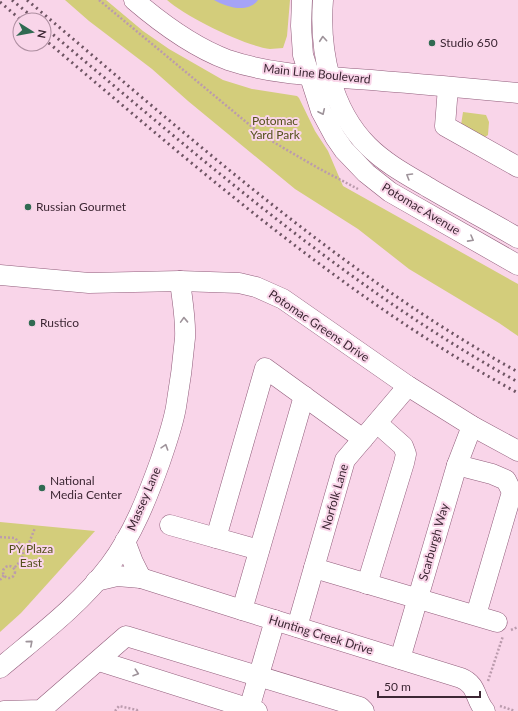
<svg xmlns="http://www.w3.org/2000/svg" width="518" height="711" font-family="Lato,sans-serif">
<rect width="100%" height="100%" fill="#f9d5e9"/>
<g fill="#d3cd7b">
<polygon points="65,0 106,0 143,31 169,49 223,80 252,89 297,96 299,98 315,131 328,151 343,186 518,284 518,336 499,323 409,269 358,229 295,189 188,101 152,69 89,21"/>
<path d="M167 0H290L287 36 283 48C279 48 274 49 270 49 245 46 186 17 167 0Z"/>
<polygon points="463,112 486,115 489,122 488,135 485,137 461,125"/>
<polygon points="0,522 95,531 21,613 0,632"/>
</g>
<path fill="#a5a3f7" d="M214 0H258C248 14 226 7 214 0Z"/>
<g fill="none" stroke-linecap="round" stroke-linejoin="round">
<g stroke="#915d7b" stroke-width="21">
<g id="minor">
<path d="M134 0C162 24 193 47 228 60 270 74 314 76 357 79 411 83 465 88 518 93"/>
<polyline points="302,0 301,26 303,55 321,111 335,137 344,150 366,173 390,192 518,265"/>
<path d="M323 0C319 51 331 109 368 146 386 164 409 176 431 189 460 206 489 221 518 238"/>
<polyline points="448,87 445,126 518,167"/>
<polyline points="0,275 89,283 180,281 239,283 256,287 283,299 408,386 472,426 518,451"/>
<polyline points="457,465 492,474 506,480 512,492 476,615"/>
<polyline points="170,525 259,550"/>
<polyline points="216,538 265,368 363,439"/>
<polyline points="125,541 133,562 141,578"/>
<polyline points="314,568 497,622"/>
<path d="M96 581 117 576 141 578 242 610 461 678C478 685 474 698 485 711"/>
<polyline points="367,584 404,463 406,454 403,446 377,423"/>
<polyline points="242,610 304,396"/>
<polyline points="297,627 345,460 408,386"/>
<polyline points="400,659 457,465 472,426"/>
<polyline points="99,661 257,711"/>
<path d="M0 668C38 636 80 605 110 565 133 534 147 498 160 462 166 444 173 425 176 407 180 384 183 361 185 338 186 319 182 299 180 281"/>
<polyline points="249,709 275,620"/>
<polyline points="4,711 41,710 126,636 360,707 364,711"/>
</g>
</g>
<g stroke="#bb9bad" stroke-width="2.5" stroke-dasharray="2 2" stroke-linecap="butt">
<polyline points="99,0 263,136 318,168 358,189"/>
<path d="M0 537 15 538 23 547C24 557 21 561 14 568"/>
<polyline points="23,547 29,543 35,528"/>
<circle cx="9" cy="572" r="6"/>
<polyline points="0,580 4,575"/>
<polyline points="511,630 518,627"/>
<polyline points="488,681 503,636"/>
<polyline points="500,706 515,711"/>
<polyline points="115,711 119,706 137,710 137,711"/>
</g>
<use href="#minor" stroke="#fff" stroke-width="20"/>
<g stroke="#6e5463" stroke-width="3" stroke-dasharray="2 4" stroke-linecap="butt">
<polyline points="12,0 36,20"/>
<path d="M27 0C183 131 339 273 518 372"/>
<polyline points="0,2 21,20"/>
<path d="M44 27C196 154 344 286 518 382"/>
<path d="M44 39C195 166 344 298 518 393"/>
</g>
</g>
<defs><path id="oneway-chevron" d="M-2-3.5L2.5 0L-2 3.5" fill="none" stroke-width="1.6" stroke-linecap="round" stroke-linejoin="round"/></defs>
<g stroke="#9e939a">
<use href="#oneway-chevron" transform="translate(323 39) rotate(-95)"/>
<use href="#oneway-chevron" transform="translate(322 112) rotate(65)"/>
<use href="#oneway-chevron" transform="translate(409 176) rotate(-149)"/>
<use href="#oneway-chevron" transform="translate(471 239) rotate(29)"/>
<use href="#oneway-chevron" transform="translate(184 320) rotate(-92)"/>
<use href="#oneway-chevron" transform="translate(165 447) rotate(-72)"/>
<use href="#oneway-chevron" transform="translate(30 643) rotate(-41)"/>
<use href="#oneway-chevron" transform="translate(136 673) rotate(18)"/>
</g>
<g fill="#306a52" stroke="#f9d5e9" stroke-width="1.5">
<circle cx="432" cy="43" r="4"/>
<circle cx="28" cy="207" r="4"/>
<circle cx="32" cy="323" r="4"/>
<circle cx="42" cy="488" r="4"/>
</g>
<g text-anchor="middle" stroke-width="4" stroke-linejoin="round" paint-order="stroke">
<g font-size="12" fill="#3d2734" stroke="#f9d5e9" text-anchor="start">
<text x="440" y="47">Studio 650</text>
<text x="36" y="211">Russian Gourmet</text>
<text x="40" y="327">Rustico</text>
<text x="50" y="485">National<tspan x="50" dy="14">Media Center</tspan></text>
</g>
<g font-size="12" fill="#3d2734" stroke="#f9d5e9">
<text transform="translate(317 74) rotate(6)" y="4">Main Line Boulevard</text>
<text transform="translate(421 209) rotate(31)" y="4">Potomac Avenue</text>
<text transform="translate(319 326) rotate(34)" y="4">Potomac Greens Drive</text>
<text transform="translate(335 497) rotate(-74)" y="4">Norfolk Lane</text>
<text transform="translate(144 499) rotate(-67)" y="4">Massey Lane</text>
<text transform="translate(434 542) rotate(-74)" y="4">Scarburgh Way</text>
<text transform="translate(321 635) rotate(17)" y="4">Hunting Creek Drive</text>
</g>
<g font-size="12" fill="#55511d" stroke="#f9d5e9">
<text x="275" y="125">Potomac<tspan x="275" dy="14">Yard Park</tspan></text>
<text x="31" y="553">PY Plaza<tspan x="31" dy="14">East</tspan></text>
</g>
</g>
<g transform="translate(32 32) rotate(101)"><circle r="19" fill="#f9d5e9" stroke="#ae8fa1"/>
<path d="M0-3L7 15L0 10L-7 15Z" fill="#306a52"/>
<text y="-6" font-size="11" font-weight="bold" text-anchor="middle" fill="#3d2734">N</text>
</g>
<path d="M378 691v6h102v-6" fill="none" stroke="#3d2734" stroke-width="2"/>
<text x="384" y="691" font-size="12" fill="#3d2734" stroke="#f9d5e9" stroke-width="3" paint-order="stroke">50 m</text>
</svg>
